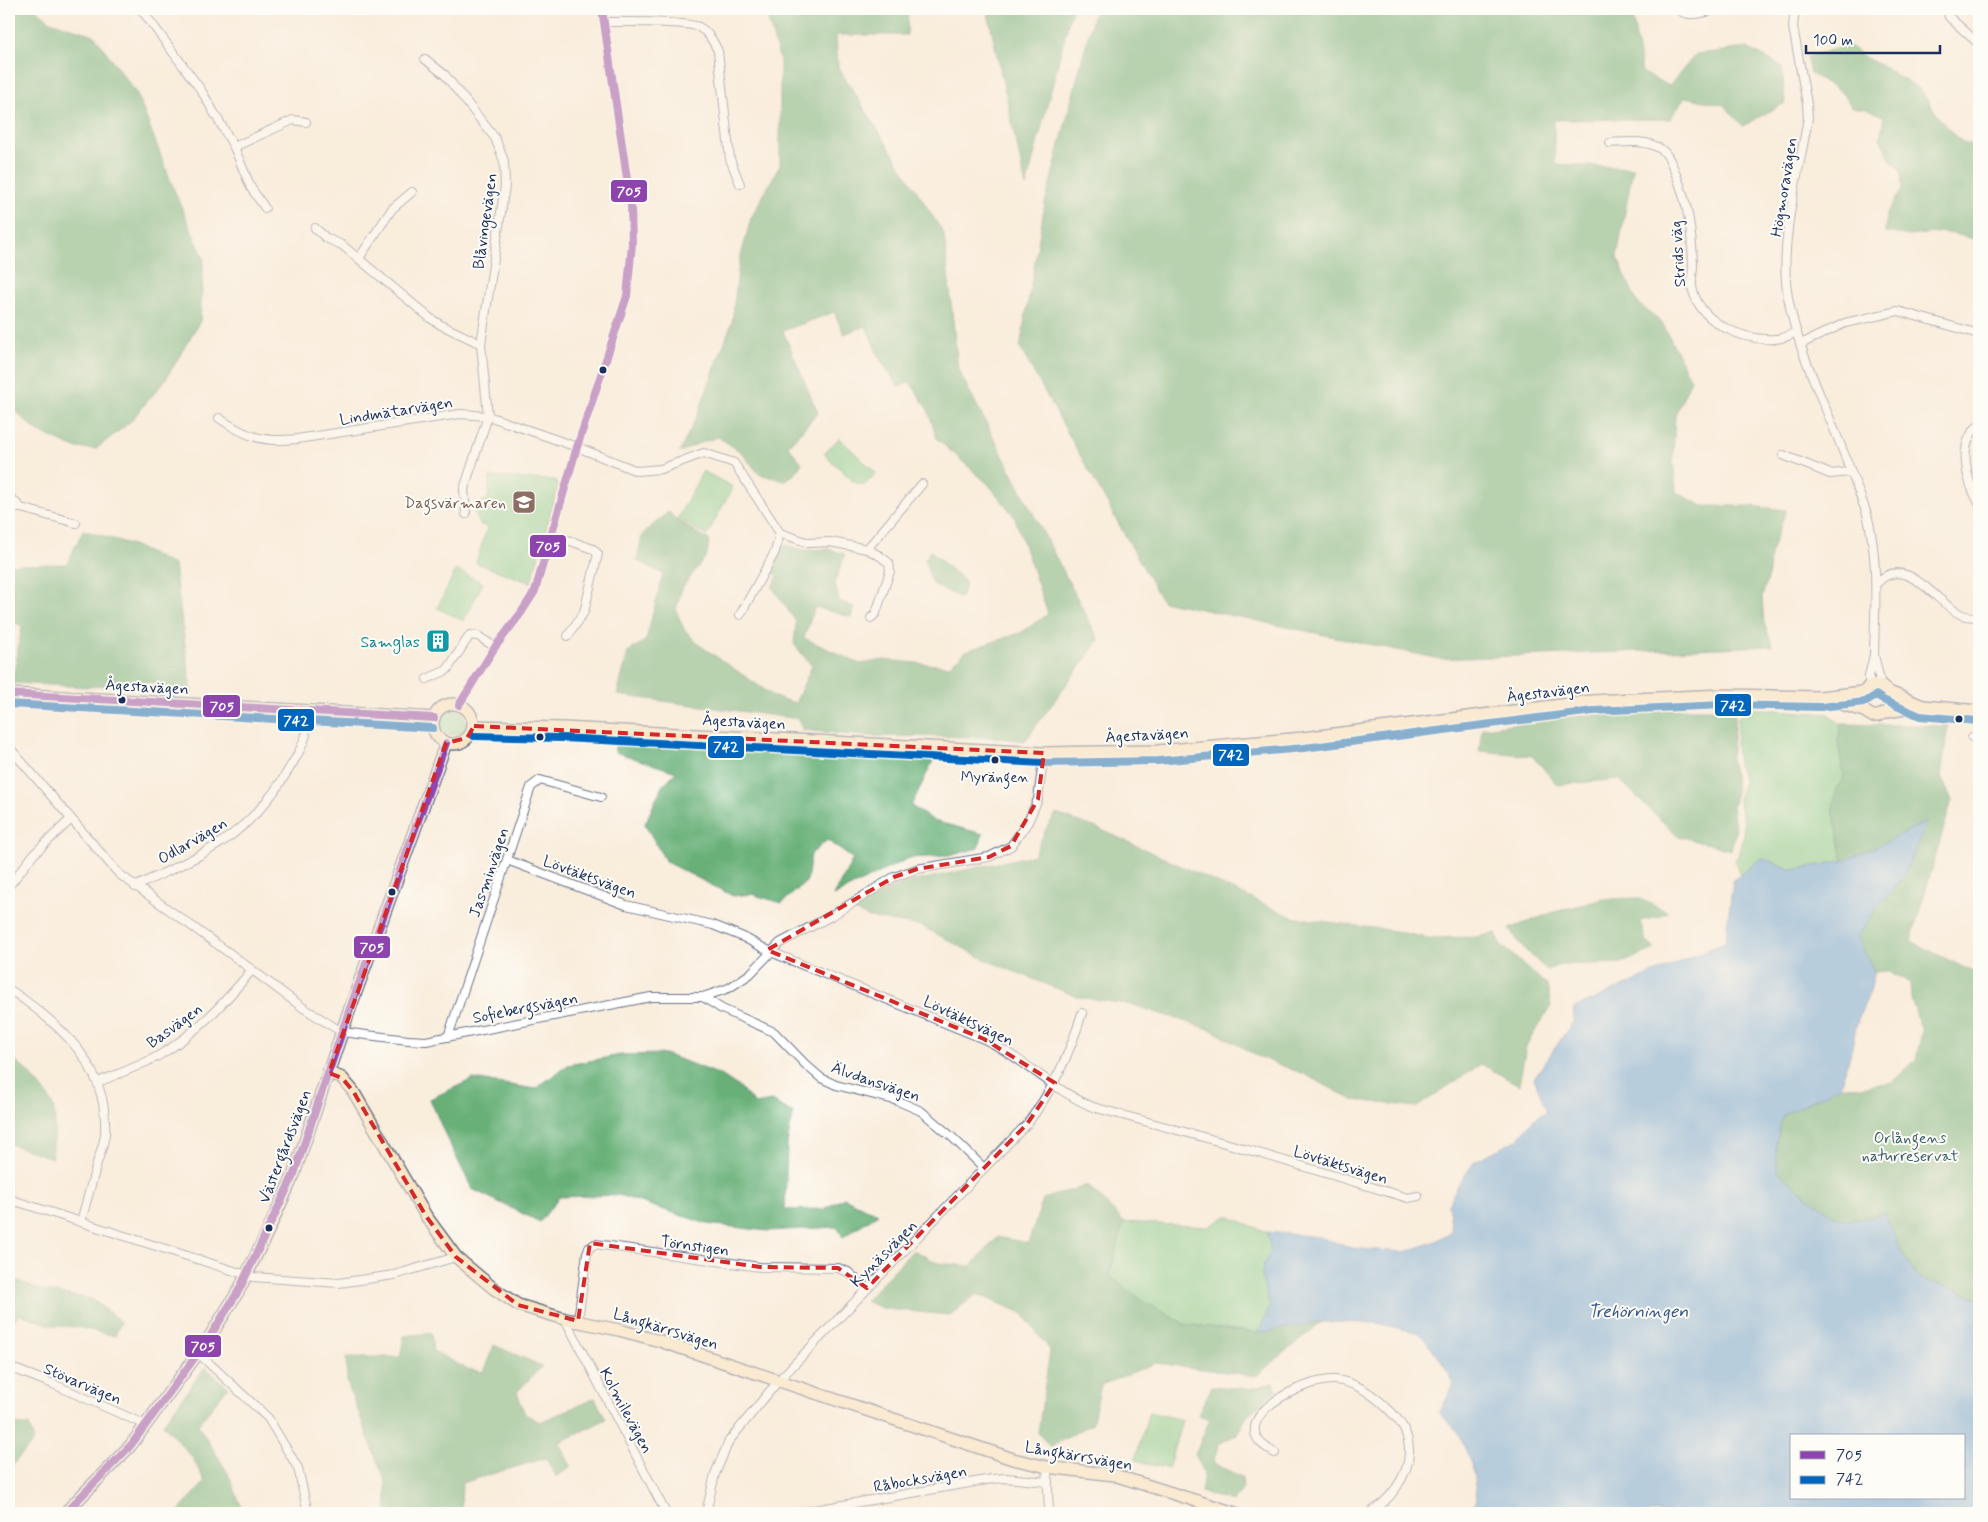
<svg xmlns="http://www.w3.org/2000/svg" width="1988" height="1522" font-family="Mynerve,sans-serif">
<rect width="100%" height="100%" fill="#fdfcf7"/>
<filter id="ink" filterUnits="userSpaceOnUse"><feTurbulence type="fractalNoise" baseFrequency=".02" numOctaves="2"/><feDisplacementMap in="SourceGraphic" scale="10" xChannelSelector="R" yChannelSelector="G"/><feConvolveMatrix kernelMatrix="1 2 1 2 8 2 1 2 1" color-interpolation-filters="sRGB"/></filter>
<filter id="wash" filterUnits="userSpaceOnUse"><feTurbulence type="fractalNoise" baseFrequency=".0096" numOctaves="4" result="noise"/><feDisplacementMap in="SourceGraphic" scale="20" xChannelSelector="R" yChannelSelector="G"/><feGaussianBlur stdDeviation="1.12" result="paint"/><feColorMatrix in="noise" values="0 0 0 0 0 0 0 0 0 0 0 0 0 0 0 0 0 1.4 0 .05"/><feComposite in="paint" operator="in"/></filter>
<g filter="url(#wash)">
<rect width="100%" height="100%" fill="#f9eddc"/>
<g fill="#80cd8c" stroke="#4e7e75">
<polygon points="839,438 876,473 865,485 854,482 824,454"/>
<polygon points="703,471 733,487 707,535 677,519"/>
<polygon points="490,477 556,480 558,486 531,583 476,563 487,528 480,524 474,512 477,504 488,499"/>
<polygon points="456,570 483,583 464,621 437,608"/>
<polygon points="1751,708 1828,714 1841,724 1838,742 1844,776 1837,789 1833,808 1843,861 1792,870 1762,858 1740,875 1735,861 1742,846 1744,823 1738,799 1744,782 1738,765 1736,745 1738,717"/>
<circle cx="453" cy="722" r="13"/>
<polygon points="1227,1216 1267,1232 1271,1252 1263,1266 1262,1279 1270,1307 1258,1333 1184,1324 1146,1303 1109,1276 1124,1222 1208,1227"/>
<polygon points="1149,1412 1182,1420 1168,1469 1135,1460"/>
</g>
<g fill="#68b078" stroke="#42706b">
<polygon points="9,9 36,9 50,21 94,35 137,94 177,197 204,259 200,321 166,379 130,422 96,449 75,448 37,431 15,411 9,395"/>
<polygon points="767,9 908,9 907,35 836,35 838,67 944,234 958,369 1099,640 1025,741 991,737 865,736 802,730 799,719 617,695 628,652 646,640 663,574 637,560 642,535 669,511 675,519 709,540 707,555 682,588 676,610 684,629 698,644 775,697 795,703 812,666 794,644 796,622 772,587 778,576 771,571 785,545 803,550 828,549 845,554 835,582 839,601 854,607 851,617 815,607 804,638 860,664 884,660 949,666 966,651 1022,632 1048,614 1014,516 988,484 937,439 928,410 910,382 899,387 879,358 866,326 844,334 834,312 783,331 818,413 788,446 802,463 795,474 784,481 759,474 741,452 718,437 697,444 679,453 697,416 732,322 739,263 751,218 780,165 780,61 767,16"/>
<polygon points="987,9 1072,9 1026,187"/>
<polygon points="1095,9 1631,9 1642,72 1669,86 1696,54 1747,48 1782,66 1785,103 1743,126 1724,105 1685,97 1670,119 1554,120 1555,164 1633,168 1617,257 1637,302 1663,324 1691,380 1675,416 1673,457 1676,492 1703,506 1752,506 1786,510 1770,555 1769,572 1762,598 1764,623 1773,646 1440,659 1162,601 1020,348 1045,203"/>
<polygon points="1848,45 1866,58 1885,67 1902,79 1920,89 1940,119 1955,136 1963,142 1979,147 1979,242 1968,237 1943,232 1909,236 1885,232 1886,214 1902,190 1901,170 1891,160 1880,138 1884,117 1871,110 1851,107 1844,94 1810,73 1806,57"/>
<polygon points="83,530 133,545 174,565 192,694 171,692 154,683 122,679 102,686 88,687 12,683 22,626 9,620 9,565 67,564"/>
<polygon points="930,550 966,583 961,598 932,584 925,561"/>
<polygon points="1678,709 1736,709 1731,759 1737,789 1732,807 1736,832 1731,850 1677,836 1619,779 1557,785 1533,756 1479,751 1482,728 1575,716"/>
<path d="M1841 724 1948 726 1941 777 1952 800 1911 941 1979 975V1299L1955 1289 1919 1279 1898 1247 1885 1213C1871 1217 1857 1222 1843 1219 1829 1216 1788 1181 1777 1170L1776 1144 1782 1116 1840 1086 1860 1087 1892 1082 1916 1060 1922 1031 1911 999 1910 983 1889 971 1874 972 1857 937 1880 904 1905 875 1926 821 1889 841 1843 861 1833 808 1837 789 1844 776 1838 742Z"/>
<polygon points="615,737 909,754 933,761 911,806 934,821 983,834 978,848 949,856 909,858 833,896 853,859 827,840 811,854 807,881 782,903 751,894 733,896 666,862 645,824 662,786 676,772 615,752"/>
<polygon points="1056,814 1097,828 1133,844 1292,917 1389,930 1428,938 1475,937 1496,933 1501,945 1547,985 1551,1006 1526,1046 1519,1085 1481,1064 1417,1107 1353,1100 1306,1075 1257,1056 1212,1030 1133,1005 1078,997 988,961 921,926 870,918 852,910 897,885 1034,855 1046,829"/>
<polygon points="1638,898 1668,912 1659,917 1640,921 1646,941 1655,949 1622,963 1560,965 1547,970 1525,950 1509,929 1554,912 1604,899"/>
<polygon points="665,1054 721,1075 739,1087 755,1104 772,1101 793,1113 787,1143 785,1210 824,1209 844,1198 878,1214 843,1237 837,1227 768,1231 707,1224 619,1195 559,1197 540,1222 472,1189 444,1132 430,1099 473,1079 535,1089 568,1065 621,1055"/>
<path d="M9 1056C22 1065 51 1093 54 1110 57 1125 53 1143 52 1158L9 1144Z"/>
<polygon points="1088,1185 1124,1222 1109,1276 1146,1303 1184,1324 1258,1333 1322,1322 1256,1376 1156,1363 1101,1385 1092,1424 1050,1447 1038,1433 1050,1350 1022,1313 977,1294 950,1315 884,1309 865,1301 913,1250 938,1263 971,1266 998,1237 1028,1243 1043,1199"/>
<polygon points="11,1277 39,1290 92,1299 121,1322 115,1336 77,1327 53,1326 20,1314 13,1321 9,1321 9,1279"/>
<polygon points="431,1333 433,1351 468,1369 483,1372 494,1345 542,1366 517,1392 525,1414 540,1422 595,1398 606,1419 559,1443 571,1466 556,1477 546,1458 462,1483 461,1513 387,1513 386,1483 347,1383 346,1357 400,1357 404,1336"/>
<polygon points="205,1367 228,1387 198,1425 228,1473 244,1513 177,1513 205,1482 192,1457 163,1424"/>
<polygon points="1273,1383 1277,1391 1249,1414 1236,1435 1219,1444 1213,1463 1242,1477 1243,1489 1232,1502 1201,1492 1204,1473 1195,1454 1210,1419 1198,1415 1212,1386 1249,1389"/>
<polygon points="9,1424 29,1425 34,1441 9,1469"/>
</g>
<path fill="#67a6da" stroke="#416a9c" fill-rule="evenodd" d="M1927 821 1904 875 1880 904 1857 937 1874 972 1870 992 1858 1019 1850 1056 1840 1086 1782 1116 1776 1144 1777 1170C1788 1181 1829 1216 1843 1219 1857 1222 1871 1216 1885 1213L1898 1247 1919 1279 1955 1289 1979 1299V1513H1466L1477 1500 1472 1464 1457 1431 1439 1413 1454 1384 1441 1360 1419 1333 1376 1323 1322 1322 1258 1333 1270 1307 1262 1279 1263 1266 1271 1252 1267 1232 1320 1237 1351 1248 1405 1252 1436 1241 1452 1231 1448 1204 1458 1185 1475 1161 1518 1139 1533 1120 1547 1111 1534 1078 1573 1022 1574 1008 1725 942 1733 880 1762 858 1793 870 1842 861 1889 841ZM1792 1436H1964V1498H1792Z"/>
</g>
<g filter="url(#ink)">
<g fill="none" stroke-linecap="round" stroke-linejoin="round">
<g stroke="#69728a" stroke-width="10">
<g id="street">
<polyline points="141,9 201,90 234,147 251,188 265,208"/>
<path d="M1678 9C1688 19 1706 12 1717 9"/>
<path d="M1795 9 1793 27 1807 104 1808 117C1800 171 1782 226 1786 282 1791 333 1815 382 1834 429 1846 457 1856 485 1867 514 1879 560 1875 607 1874 655"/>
<polyline points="1947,9 1949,17 1979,44"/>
<path d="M604 22C621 22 687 21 699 27 709 33 713 41 718 51L730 159 740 184"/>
<polyline points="425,59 445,75 495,138 504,161 505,186 481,344 488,416 464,489 466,514"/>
<path d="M1610 143C1627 142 1647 139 1662 150 1669 155 1672 165 1675 172 1688 203 1692 232 1693 265 1693 273 1690 283 1693 291 1702 324 1744 341 1775 339 1783 339 1790 335 1797 332"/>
<polyline points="234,147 293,120 306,122"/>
<polyline points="315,228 326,238 342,245 430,318 441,325 481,344"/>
<polyline points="359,258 392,209 412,192"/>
<polyline points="1801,344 1845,323 1898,311 1979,334"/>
<path d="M219 418C246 437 265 443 297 439L460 414 488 416 577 447 637 471 661 469 704 453 734 463 780 533 809 543 830 542 867 549 922 484"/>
<path d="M1979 425C1956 444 1967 482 1979 503"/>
<polyline points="1783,455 1830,474 1850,472"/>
<polyline points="9,496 21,508"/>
<polyline points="9,508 21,508 76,523"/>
<polyline points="551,534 593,549 598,554 584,612 568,636"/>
<polyline points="867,549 880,556 889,563 890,571 876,613 871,618"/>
<path d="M1877 583C1906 552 1936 603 1960 614 1965 617 1973 617 1979 617"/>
<polyline points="740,615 775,552 780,533"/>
<polyline points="427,679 447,670 470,635 478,636 495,647"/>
<polyline points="1869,686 1869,676 1874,655 1881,685"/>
<polyline points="459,705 495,647 521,613 535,591 577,447 627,296 632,244 631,206 602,9"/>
<polyline points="1972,737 1979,738"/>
<polyline points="9,747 119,874 232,955 302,1007 342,1032 408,1040 426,1041 651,997 703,997 729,988 750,974 780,943 831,916 894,877 917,869 989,857 1011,846 1028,822 1038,799 1044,753"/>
<path d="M507 860 626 905 713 925 743 937 771 952 984 1039C1022 1057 1054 1091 1093 1107L1232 1145 1408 1198 1418 1196"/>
<polyline points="9,886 34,854 71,819"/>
<path d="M135 887C168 870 205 856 234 833 256 816 275 793 289 769 296 758 302 748 306 735"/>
<path d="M9 989C60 1024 109 1065 105 1134 104 1144 100 1154 97 1163 92 1183 86 1202 81 1222"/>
<polyline points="703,997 722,1009 774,1032 806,1065 821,1078 836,1085 898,1101 921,1111 952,1137 984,1168"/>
<polyline points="448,1037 531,787 540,780 601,797"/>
<path d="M98 1082C118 1074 140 1066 158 1056 196 1034 224 1003 252 970"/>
<polyline points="9,1199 253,1277 339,1283 394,1275 456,1257"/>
<polyline points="565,1319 666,1513"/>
<polyline points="578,1321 587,1253 589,1248 595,1244 760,1267 838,1268 848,1272 867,1288"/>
<polyline points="198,1353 268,1418 298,1468 308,1513"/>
<polyline points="9,1367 53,1384 146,1425"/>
<path d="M1275 1453C1267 1448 1256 1442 1255 1432 1251 1404 1313 1378 1335 1380 1356 1382 1374 1395 1388 1409 1401 1421 1409 1433 1409 1452 1409 1476 1389 1502 1369 1513"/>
<polyline points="1047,1467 1049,1513"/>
<path d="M706 1513 715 1474 729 1441 779 1380 1027 1124C1053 1090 1070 1054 1082 1013"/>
<polyline points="797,1513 992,1479 1006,1478 1048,1482"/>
</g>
</g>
<g stroke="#69728a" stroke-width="14">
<g id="secondary">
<polyline points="9,694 434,718"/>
<polyline points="1860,697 1869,686 1881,685 1889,692 1923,706"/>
<polyline points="1826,699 1864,711 1872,716 1878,716 1887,712 1892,705 1892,698 1889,692"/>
<circle cx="453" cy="724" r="20"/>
<polyline points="1887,712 1923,706 1979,711"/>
<polyline points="474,726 563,728 1044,753 1158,751 1303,738 1592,701 1723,695 1820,697 1863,692"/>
<polyline points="329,1073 342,1078 353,1091 426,1216 456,1257 493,1288 518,1305 565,1319 619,1330 660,1341 1013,1459 1047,1467 1114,1475 1235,1513"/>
<polyline points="65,1513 131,1445 209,1338 239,1290 268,1231 294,1174 349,1011 446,743"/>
</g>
</g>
<use href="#street" stroke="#fff" stroke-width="8"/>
<use href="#secondary" stroke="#fbe6c4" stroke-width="11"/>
<g stroke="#fdfcf7" stroke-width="11">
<g id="bus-1">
<polyline points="9,694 434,718"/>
<polyline points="459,705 495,647 521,613 535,591 577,447 627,296 632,244 631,206 602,9"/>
<polyline points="65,1513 131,1445 209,1338 239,1290 294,1174 349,1011 446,743"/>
</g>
</g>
<g stroke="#fdfcf7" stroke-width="11">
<g id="bus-2">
<polyline points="9,704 433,728"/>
<polyline points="474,736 563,738 1043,763 1158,761 1304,748 1593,711 1723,705 1821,707 1865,702 1876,695 1885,701 1920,716 1978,721"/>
</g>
</g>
<use href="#bus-1" stroke="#8e44ad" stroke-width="8"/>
<use href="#bus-2" stroke="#0065bd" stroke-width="8"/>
</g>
</g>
<path d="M0 0H1988V1522H0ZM474 726 1044 753 1038 799 1011 846 989 857 917 869 894 877 767 950 984 1039 1055 1083 1027 1124 867 1288 838 1268 760 1267 590 1243 578 1321 518 1305 456 1257 426 1216 353 1091 342 1078 329 1073 446 743 467 738Z" fill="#f9eddc" fill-opacity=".55" fill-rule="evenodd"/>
<path fill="none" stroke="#d62828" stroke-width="4" stroke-dasharray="10 6" stroke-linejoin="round" d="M474 726 1044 753 1038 799 1011 846 989 857 917 869 894 877 767 950 984 1039 1055 1083 1027 1124 867 1288 838 1268 760 1267 590 1243 578 1321 518 1305 456 1257 426 1216 353 1091 342 1078 329 1073 446 743 467 738Z"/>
<defs>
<g id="school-square" transform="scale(1.25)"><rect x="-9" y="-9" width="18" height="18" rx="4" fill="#8d6e63" stroke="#fdfcf7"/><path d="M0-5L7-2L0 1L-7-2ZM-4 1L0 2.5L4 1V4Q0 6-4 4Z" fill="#fff"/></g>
<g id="building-square" transform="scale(1.25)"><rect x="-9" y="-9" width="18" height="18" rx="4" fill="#0f9aa8" stroke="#fdfcf7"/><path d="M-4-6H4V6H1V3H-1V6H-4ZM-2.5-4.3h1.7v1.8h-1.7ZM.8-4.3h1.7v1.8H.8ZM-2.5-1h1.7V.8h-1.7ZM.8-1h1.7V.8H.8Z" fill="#fff"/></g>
</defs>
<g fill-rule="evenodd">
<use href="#school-square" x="524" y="502"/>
<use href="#building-square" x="438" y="641"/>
</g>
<g fill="#1b2f5e" stroke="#fdfcf7" stroke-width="2">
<circle cx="603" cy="370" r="4.5"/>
<circle cx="122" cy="700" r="4.5"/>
<circle cx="1959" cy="719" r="4.5"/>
<circle cx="540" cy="737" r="4.5"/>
<circle cx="995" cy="760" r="4.5"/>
<circle cx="392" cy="892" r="4.5"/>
<circle cx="269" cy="1228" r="4.5"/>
</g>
<g text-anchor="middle" stroke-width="4" stroke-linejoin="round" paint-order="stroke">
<g font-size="15" fill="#1b2f5e" stroke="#fdfcf7">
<text x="995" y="782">Myrängen</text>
</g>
<g font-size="16" fill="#1b2f5e" stroke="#fdfcf7">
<text transform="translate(1783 187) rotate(-81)" y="6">Högmoravägen</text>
<text transform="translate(484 221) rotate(-82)" y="6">Blåvingevägen</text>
<text transform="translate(1677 254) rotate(-94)" y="6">Strids väg</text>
<text transform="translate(396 410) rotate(-9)" y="6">Lindmätarvägen</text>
<text transform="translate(147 686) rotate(3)" y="6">Ågestavägen</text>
<text transform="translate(1548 691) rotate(-7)" y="6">Ågestavägen</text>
<text transform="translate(744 721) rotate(3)" y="6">Ågestavägen</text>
<text transform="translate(1147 734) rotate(-3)" y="6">Ågestavägen</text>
<text transform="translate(192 840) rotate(-30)" y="6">Odlarvägen</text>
<text transform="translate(488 872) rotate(-71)" y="6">Jasminvägen</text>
<text transform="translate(590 876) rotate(20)" y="6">Lövtäktsvägen</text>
<text transform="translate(525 1007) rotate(-11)" y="6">Sofiebergsvägen</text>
<text transform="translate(969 1020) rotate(25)" y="6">Lövtäktsvägen</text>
<text transform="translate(174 1025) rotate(-36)" y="6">Basvägen</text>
<text transform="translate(876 1081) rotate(19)" y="6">Älvdansvägen</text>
<text transform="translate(284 1146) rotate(-69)" y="6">Västergårdsvägen</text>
<text transform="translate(1341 1164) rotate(17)" y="6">Lövtäktsvägen</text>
<text transform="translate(695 1245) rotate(8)" y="6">Törnstigen</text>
<text transform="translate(883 1253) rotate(-45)" y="6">Kynäsvägen</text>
<text transform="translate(666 1328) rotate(17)" y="6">Långkärrsvägen</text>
<text transform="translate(83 1383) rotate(23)" y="6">Stövarvägen</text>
<text transform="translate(627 1410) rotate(62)" y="6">Kolmilevägen</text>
<text transform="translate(1079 1455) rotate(10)" y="6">Långkärrsvägen</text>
<text transform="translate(920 1478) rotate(-10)" y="6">Råbocksvägen</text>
</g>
<g font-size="16" fill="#785e54" stroke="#fdfcf7" text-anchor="end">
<text x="506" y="508">Dagsvärmaren</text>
</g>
<g font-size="16" fill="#0d838f" stroke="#fdfcf7" text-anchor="end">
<text x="420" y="647">Samglas</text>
</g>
<g font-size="16" fill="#395e6c" stroke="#fdfcf7">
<text x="1910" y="1143">Orlångens<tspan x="1910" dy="18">naturreservat</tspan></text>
</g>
<g font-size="18" font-style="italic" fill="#365989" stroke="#fdfcf7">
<text x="1638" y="1317">Trehörningen</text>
</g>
</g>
<g stroke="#fdfcf7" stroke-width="2">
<rect x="610" y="179" width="38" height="24" rx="5" fill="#8e44ad"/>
<rect x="529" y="534" width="38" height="24" rx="5" fill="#8e44ad"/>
<rect x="1714" y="693" width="38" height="24" rx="5" fill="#0065bd"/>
<rect x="202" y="694" width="39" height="24" rx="5" fill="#8e44ad"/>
<rect x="277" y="708" width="38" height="24" rx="5" fill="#0065bd"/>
<rect x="707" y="735" width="38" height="24" rx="5" fill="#0065bd"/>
<rect x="1212" y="743" width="38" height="24" rx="5" fill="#0065bd"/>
<rect x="353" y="935" width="38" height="24" rx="5" fill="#8e44ad"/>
<rect x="184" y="1334" width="38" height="24" rx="5" fill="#8e44ad"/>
</g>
<g font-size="14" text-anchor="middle" font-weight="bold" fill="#fff">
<text x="629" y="196">705</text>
<text x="548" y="551">705</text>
<text x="1733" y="710">742</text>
<text x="222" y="711">705</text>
<text x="296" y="725">742</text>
<text x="726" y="751">742</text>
<text x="1231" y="759">742</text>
<text x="372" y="952">705</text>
<text x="203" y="1351">705</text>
</g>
<rect width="1988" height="1522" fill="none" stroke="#fdfcf7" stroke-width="30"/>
<rect x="1790" y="1434" width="175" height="65" fill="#fdfcf7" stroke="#a3aaba"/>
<rect x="1800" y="1451" width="25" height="8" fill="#8e44ad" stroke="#a3aaba"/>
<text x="1836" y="1460" font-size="15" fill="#1b2f5e">705</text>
<rect x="1800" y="1476" width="25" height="8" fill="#0065bd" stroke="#a3aaba"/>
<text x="1836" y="1484" font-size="15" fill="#1b2f5e">742</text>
<path d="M1806 45v8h134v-8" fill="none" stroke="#1b2f5e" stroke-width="2.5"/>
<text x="1813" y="45" font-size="15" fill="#1b2f5e" stroke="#fdfcf7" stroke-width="4" paint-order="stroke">100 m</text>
</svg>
